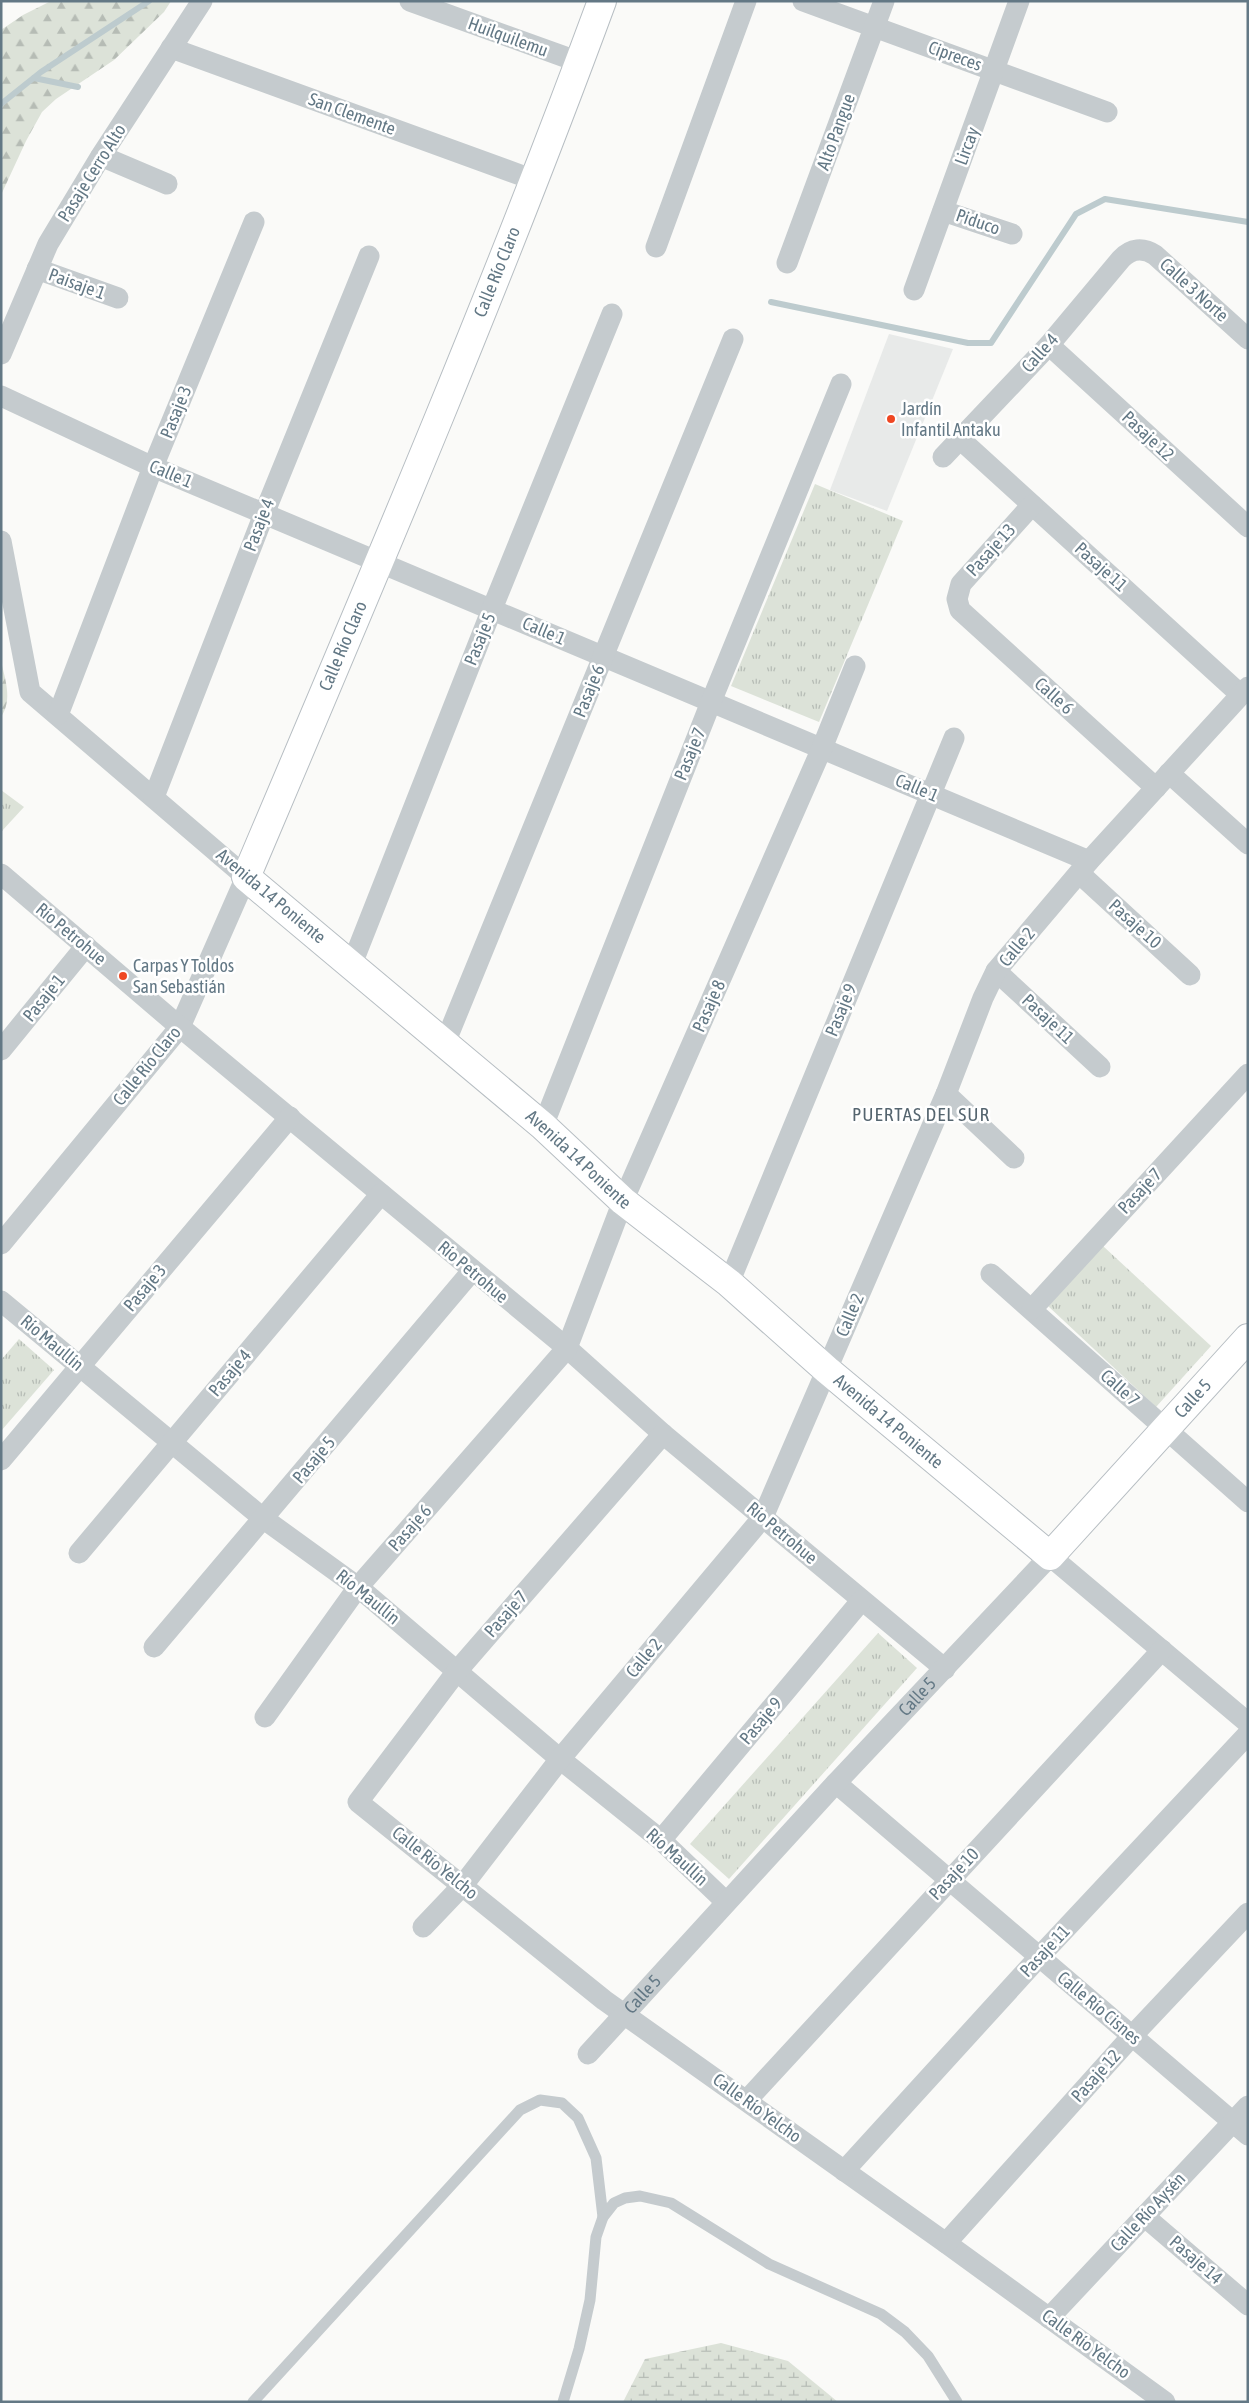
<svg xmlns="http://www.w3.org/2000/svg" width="1249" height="2403" font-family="'Asap Condensed',sans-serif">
<defs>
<pattern id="forest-firs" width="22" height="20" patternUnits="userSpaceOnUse" patternTransform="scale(1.25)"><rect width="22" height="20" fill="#dce2d8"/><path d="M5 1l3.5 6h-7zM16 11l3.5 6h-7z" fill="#b6bcb5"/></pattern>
<pattern id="wetland-marsh" width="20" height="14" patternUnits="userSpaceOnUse" patternTransform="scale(1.25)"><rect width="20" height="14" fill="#dce2d8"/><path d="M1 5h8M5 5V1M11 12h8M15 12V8" fill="none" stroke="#b6bcb5"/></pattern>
<pattern id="park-tufts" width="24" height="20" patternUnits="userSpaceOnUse" patternTransform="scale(1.25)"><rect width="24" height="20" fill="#dce2d8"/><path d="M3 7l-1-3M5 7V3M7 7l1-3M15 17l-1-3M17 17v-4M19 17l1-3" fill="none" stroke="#b6bcb5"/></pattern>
</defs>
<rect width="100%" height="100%" fill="#fafaf8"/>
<polygon fill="#e8eae9" points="889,334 953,349 887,511 830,490"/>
<g fill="url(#forest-firs)">
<polygon points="51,1 171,1 164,12 114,60 56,99 42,112 26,141 1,195 1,30 23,15"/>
<path d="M1 661C5 679 13 700 1 717Z"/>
</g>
<polygon fill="url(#wetland-marsh)" points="721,2343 788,2361 838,2402 623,2402 645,2359"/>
<g fill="url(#park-tufts)">
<polygon points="815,484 903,521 819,722 731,686"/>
<polygon points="1,790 24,807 1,832"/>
<polygon points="1103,1246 1211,1346 1156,1407 1048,1306"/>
<polygon points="19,1339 54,1370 1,1431 1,1360"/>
<polygon points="878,1633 917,1668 729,1879 690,1844"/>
</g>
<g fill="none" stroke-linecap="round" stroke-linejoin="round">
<g stroke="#bdcbce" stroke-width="6">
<polyline points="34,78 78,87"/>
<polyline points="1,104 41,72 149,1"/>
<polyline points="771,302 968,343 991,343 1076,214 1105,199 1248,222"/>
</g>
<g stroke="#b7bec3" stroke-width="30">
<g id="secondary">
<path id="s2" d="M602 1C493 297 369 587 246 877L543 1126 623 1201 729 1283 827 1370 1050 1556 1248 1338"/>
</g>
</g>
<g stroke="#c5cbce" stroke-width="11">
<polyline points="253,2402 520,2110 540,2100 562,2103 578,2118 596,2158 603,2217"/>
<polyline points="563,2402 579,2349 590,2300 596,2237 603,2217 614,2203 625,2198 640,2196 671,2203 769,2264 881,2314 905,2332 928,2356 957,2402"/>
</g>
<g stroke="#c5cbce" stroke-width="21">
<polyline points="410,1 579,62"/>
<polyline points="803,1 1107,112"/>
<polyline points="171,48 534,180"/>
<polyline points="101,156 167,184"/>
<polyline points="943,211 1012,234"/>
<polyline points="656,247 746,1"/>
<polyline points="787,263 884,1"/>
<polyline points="37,269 118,298"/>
<polyline points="914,290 1019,1"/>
<polyline points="1049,345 1248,527"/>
<polyline points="1,354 48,244 101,156 202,1"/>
<polyline points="1,396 153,467 1089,861"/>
<polyline points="961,440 1241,695"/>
<path d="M943 457 1049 345 1121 259C1131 248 1143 247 1155 255L1248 339"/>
<polyline points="1032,505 961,584 957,599 960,610 1156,788"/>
<polyline points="1,541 30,692 246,877 180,1027 1,1244"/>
<polyline points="58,715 153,467 254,222"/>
<polyline points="1169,773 1248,844"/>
<polyline points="154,797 264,514 369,256"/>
<polyline points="1079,873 1190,975"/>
<polyline points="1,874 180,1027 567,1348 663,1434 945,1669"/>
<polyline points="352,964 492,609 612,314"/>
<polyline points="996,971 1100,1067"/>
<polyline points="445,1043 733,339"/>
<polyline points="1,1050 86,946"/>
<polyline points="946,1094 1014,1158"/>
<polyline points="543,1126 711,702 841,384"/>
<polyline points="991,1274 1248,1502"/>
<polyline points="729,1283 954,738"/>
<polyline points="1,1301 264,1519 358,1587 560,1759 661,1840 726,1902"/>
<polyline points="1032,1309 1248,1074"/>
<polyline points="663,1434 457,1671 358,1802 604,2000 946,2243 1165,2402"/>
<polyline points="1,1460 290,1117"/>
<polyline points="79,1553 381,1194"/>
<polyline points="154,1647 472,1271"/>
<polyline points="265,1717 358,1587 567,1348 623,1201 822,748 855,666"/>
<polyline points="836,1783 1248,2135"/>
<polyline points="661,1840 861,1601"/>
<polyline points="423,1927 463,1885 560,1759 763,1517 946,1094 983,998 996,971 1089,861 1248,687"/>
<path id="s1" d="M588 2054 836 1783 1050 1556 1248 1723"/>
<polyline points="747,2100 1162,1650"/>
<polyline points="844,2171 1039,1957 1248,1734"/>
<polyline points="1144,2216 1248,2305"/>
<polyline points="946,2243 1132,2036 1248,1913"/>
<polyline points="1049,2318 1248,2106"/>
</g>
<use href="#secondary" stroke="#fff" stroke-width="28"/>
</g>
<g fill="#ef4722" stroke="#fff" stroke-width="2">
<circle cx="891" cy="419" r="5"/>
<circle cx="123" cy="976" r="5"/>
</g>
<g text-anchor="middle" stroke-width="5" stroke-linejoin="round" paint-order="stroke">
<g font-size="18" fill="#637885" stroke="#fff">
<text transform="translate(508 37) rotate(20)" y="6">Huilquilemu</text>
<text transform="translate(955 56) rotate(20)" y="6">Cipreces</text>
<text transform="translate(352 114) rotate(20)" y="6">San Clemente</text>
<text transform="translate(836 132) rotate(-70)" y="6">Alto Pangue</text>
<text transform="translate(967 146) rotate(-70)" y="6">Lircay</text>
<text transform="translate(92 173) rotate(-58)" y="6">Pasaje Cerro Alto</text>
<text transform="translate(978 222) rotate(19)" y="6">Piduco</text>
<text transform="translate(497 272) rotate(-68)" y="6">Calle Río Claro</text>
<text transform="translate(77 284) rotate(20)" y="6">Paisaje 1</text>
<text transform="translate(1194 290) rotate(42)" y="6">Calle 3 Norte</text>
<text transform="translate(1040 353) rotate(-48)" y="6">Calle 4</text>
<text transform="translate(176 412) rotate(-68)" y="6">Pasaje 3</text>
<text transform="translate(1148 436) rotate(43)" y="6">Pasaje 12</text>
<text transform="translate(171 474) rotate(23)" y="6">Calle 1</text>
<text transform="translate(259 525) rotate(-69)" y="6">Pasaje 4</text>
<text transform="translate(991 550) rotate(-48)" y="6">Pasaje 13</text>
<text transform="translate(1101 567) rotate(42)" y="6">Pasaje 11</text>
<text transform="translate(544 631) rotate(23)" y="6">Calle 1</text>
<text transform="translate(480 639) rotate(-68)" y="6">Pasaje 5</text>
<text transform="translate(343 646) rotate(-67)" y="6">Calle Río Claro</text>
<text transform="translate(589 691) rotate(-68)" y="6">Pasaje 6</text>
<text transform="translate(1054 696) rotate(42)" y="6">Calle 6</text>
<text transform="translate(690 754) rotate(-68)" y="6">Pasaje 7</text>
<text transform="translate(917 788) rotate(23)" y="6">Calle 1</text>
<text transform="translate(271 896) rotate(40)" y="6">Avenida 14 Poniente</text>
<text transform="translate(1135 924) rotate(42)" y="6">Pasaje 10</text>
<text transform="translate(71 934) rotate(40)" y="6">Río Petrohue</text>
<text transform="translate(1017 947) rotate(-50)" y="6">Calle 2</text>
<text transform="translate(44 998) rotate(-51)" y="6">Pasaje 1</text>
<text transform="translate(709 1006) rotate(-66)" y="6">Pasaje 8</text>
<text transform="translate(841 1010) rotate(-68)" y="6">Pasaje 9</text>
<text transform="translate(1048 1019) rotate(43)" y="6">Pasaje 11</text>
<text transform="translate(147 1066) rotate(-51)" y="6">Calle Río Claro</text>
<text dy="6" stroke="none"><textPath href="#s2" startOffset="1382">Avenida 14 Poniente</textPath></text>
<text transform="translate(1140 1191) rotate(-47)" y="6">Pasaje 7</text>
<text transform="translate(473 1272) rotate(40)" y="6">Río Petrohue</text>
<text transform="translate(145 1288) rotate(-50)" y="6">Pasaje 3</text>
<text transform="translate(850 1315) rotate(-67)" y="6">Calle 2</text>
<text transform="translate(52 1343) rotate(40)" y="6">Río Maullín</text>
<text transform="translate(230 1373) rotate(-50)" y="6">Pasaje 4</text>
<text transform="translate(1120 1388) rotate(42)" y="6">Calle 7</text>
<text dy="6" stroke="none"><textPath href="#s2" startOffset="2211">Calle 5</textPath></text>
<text dy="6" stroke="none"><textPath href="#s2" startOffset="1788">Avenida 14 Poniente</textPath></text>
<text transform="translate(314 1460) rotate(-50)" y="6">Pasaje 5</text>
<text transform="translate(410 1528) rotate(-49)" y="6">Pasaje 6</text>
<text transform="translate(782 1533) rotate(40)" y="6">Río Petrohue</text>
<text transform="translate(368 1597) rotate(39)" y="6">Río Maullín</text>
<text transform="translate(506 1614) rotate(-49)" y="6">Pasaje 7</text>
<text transform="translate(644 1658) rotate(-50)" y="6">Calle 2</text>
<text dy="6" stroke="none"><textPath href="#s1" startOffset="486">Calle 5</textPath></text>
<text transform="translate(761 1721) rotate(-50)" y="6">Pasaje 9</text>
<text transform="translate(677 1857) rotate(42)" y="6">Río Maullín</text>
<text transform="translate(435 1863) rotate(39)" y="6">Calle Río Yelcho</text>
<text transform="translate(954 1874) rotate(-47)" y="6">Pasaje 10</text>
<text transform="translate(1045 1951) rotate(-47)" y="6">Pasaje 11</text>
<text dy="6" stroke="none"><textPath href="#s1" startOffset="81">Calle 5</textPath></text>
<text transform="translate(1099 2008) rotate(40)" y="6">Calle Río Cisnes</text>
<text transform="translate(1096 2076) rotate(-48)" y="6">Pasaje 12</text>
<text transform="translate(757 2108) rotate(36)" y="6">Calle Río Yelcho</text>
<text transform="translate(1148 2212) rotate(-47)" y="6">Calle Río Aysén</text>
<text transform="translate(1196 2260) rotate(41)" y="6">Pasaje 14</text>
<text transform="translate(1086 2344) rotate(36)" y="6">Calle Río Yelcho</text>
</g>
<g font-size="18" fill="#637885" stroke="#fff" text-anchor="start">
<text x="901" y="415">Jardín<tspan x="901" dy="21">Infantil Antaku</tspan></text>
<text x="133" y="972">Carpas Y Toldos<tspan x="133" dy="21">San Sebastián</tspan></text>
</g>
<g font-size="19" letter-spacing="1" fill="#55656f" stroke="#fff">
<text x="921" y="1121">PUERTAS DEL SUR</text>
</g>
</g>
<rect width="1249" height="2403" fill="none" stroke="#637885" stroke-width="5"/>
</svg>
